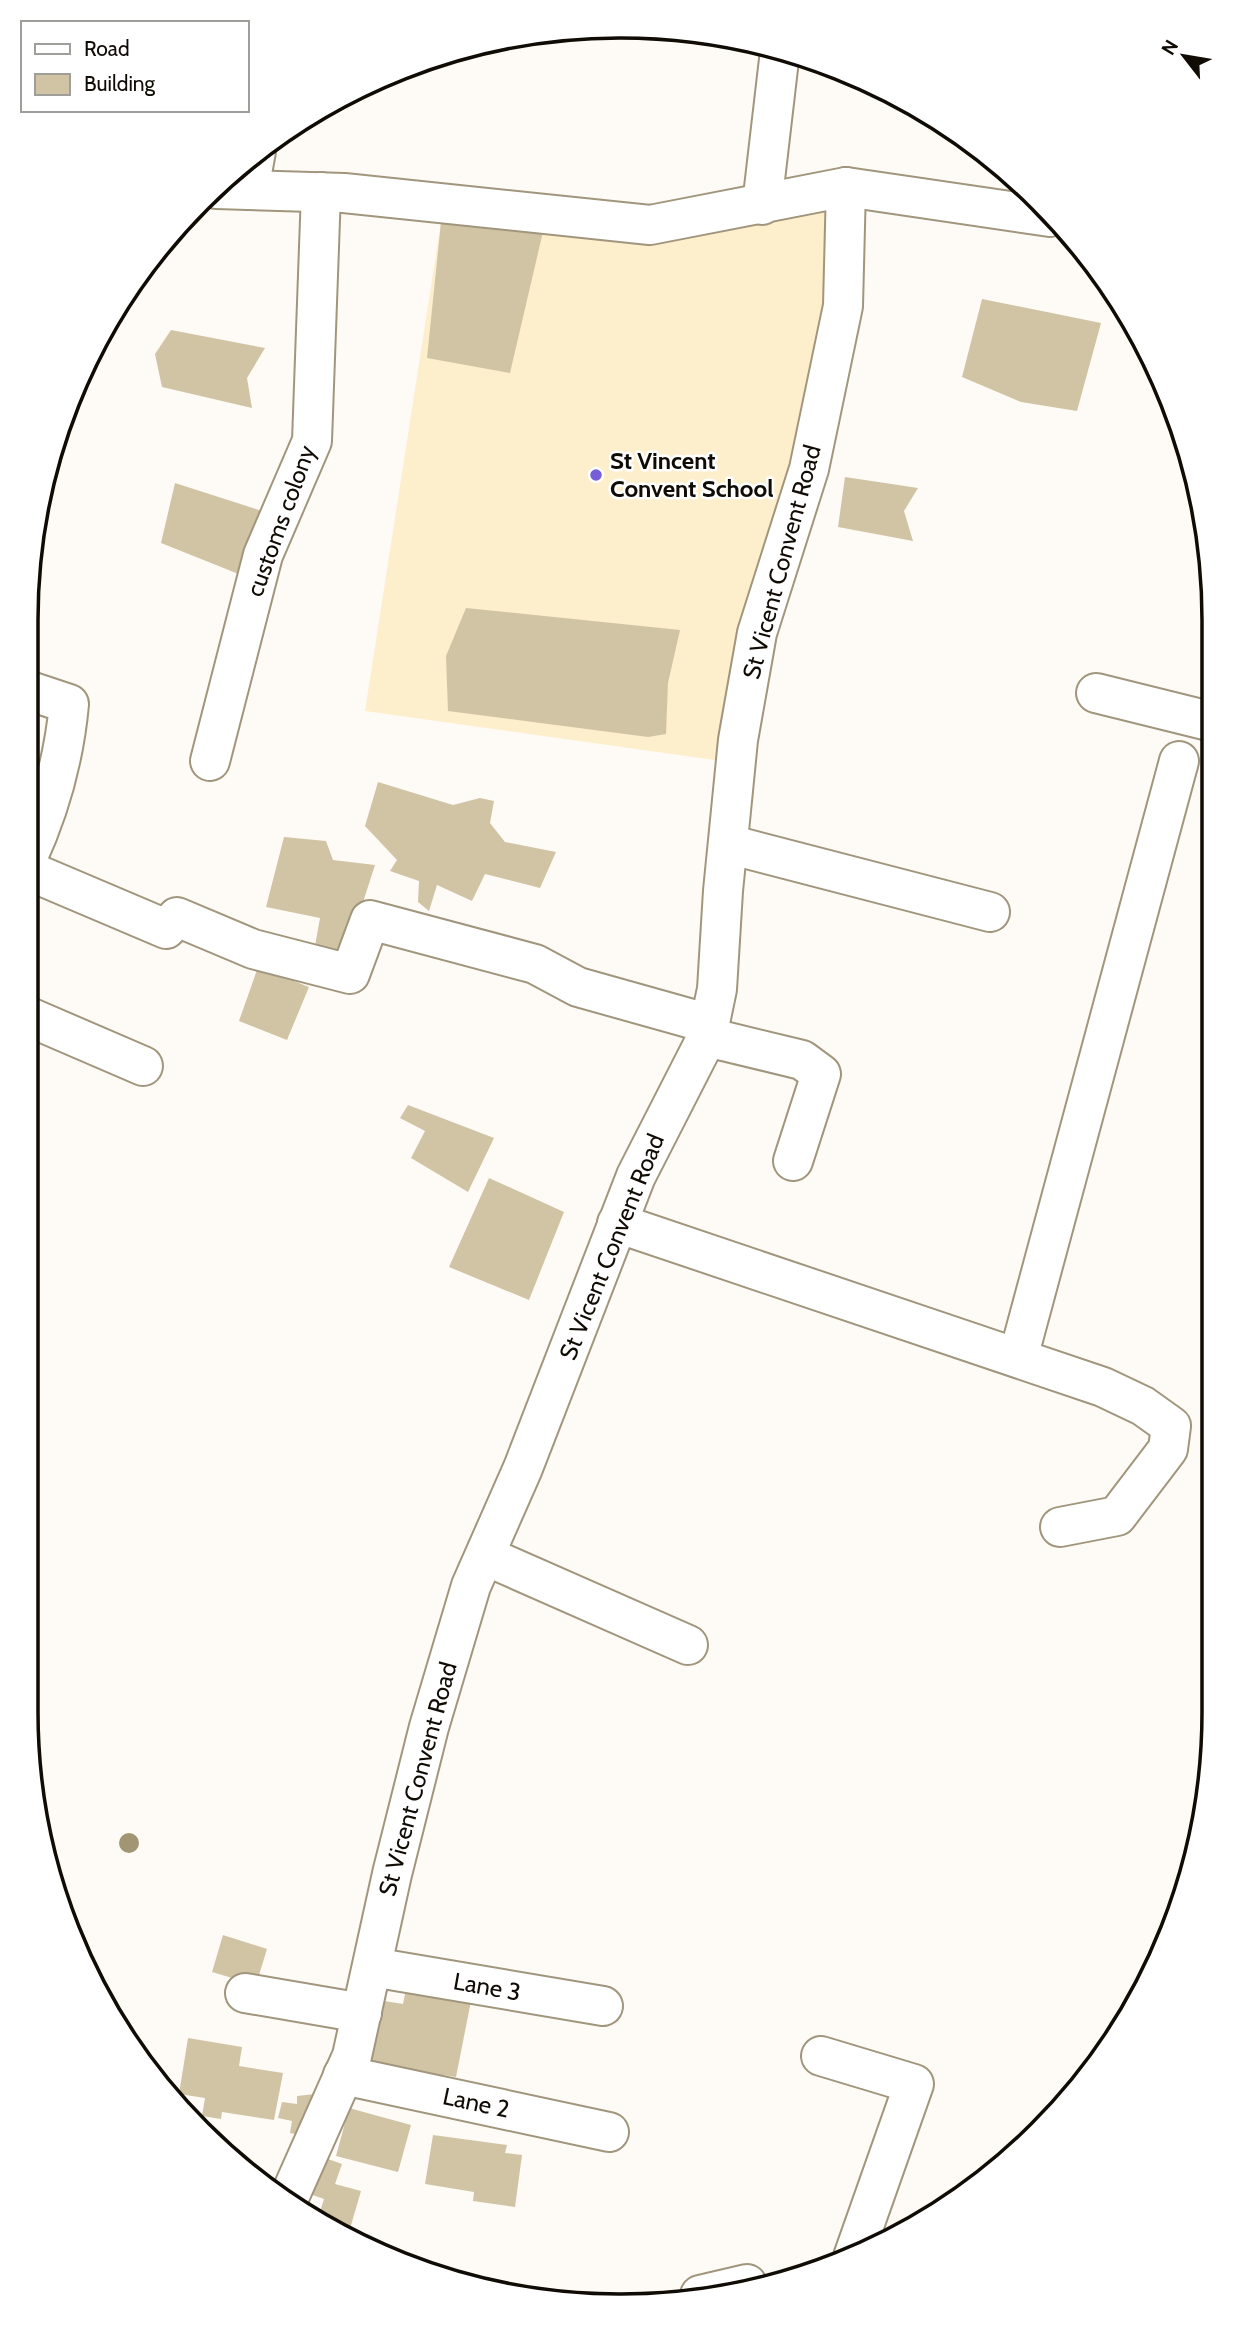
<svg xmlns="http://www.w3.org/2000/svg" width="1240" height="2332" font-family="Cabin,sans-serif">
<rect width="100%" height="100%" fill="#fefbf6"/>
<polygon fill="#fdeecc" points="846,187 736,763 365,711 441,222 651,239"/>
<g fill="#d1c4a5">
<polygon points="604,28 694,31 696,41 604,30"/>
<polygon points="441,222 545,223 510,373 427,358"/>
<polygon points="982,299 1101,323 1077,411 1021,402 962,377"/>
<polygon points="171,330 265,348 247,378 252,408 162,387 155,354"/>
<polygon points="845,477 918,488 904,511 913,541 838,527"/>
<polygon points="175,483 262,511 246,577 161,543"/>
<polygon points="466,608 680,630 668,683 666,734 648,737 448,711 446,656"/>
<polygon points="378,782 453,805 480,798 494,801 490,823 505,842 556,852 540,888 485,874 472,901 437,885 429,911 418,902 419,881 390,871 397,860 365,826"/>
<polygon points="284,837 326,841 333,860 375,865 346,955 315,946 320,918 266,907"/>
<polygon points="258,967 309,987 287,1040 239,1021"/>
<polygon points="408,1105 494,1138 468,1192 411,1158 425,1131 400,1118"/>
<polygon points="489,1178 564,1212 529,1300 449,1267"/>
<polygon points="223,1935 267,1949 256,1985 212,1972"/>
<polygon points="407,1984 472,1996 456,2077 443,2075 441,2085 359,2069 367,2027 379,2029 384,2001 403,2004"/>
<polygon points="188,2038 242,2047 239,2066 283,2073 274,2120 222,2112 221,2119 202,2116 205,2098 179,2094"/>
<polygon points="315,2094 300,2135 290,2133 292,2121 278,2118 282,2102 297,2104 297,2096"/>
<polygon points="349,2108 411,2125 398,2172 336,2156"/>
<polygon points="433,2135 507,2145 505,2153 522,2155 515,2207 473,2201 474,2192 425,2184"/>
<polygon points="317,2155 342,2164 335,2184 361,2191 349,2232 318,2218 324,2199 304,2192"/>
<polygon points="448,2274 492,2287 492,2288 467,2286 447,2277"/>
</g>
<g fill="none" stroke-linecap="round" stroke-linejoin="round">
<g stroke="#a1967d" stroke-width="42">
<g id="minor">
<polyline points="216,189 344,193 650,225 846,187 1050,217"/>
<polyline points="249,190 256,151"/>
<polyline points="762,205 780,51"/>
<polyline points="1096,693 1209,721"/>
<polyline points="210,761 263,555 312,441 321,192"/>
<polyline points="728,844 990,912"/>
<path d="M27 859C50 809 64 759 69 704L27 690"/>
<polyline points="27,870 166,929 177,917 253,949 350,974 370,920 535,964 578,987 710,1024"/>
<polyline points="27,1016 143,1066"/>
<polyline points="707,1037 802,1060 821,1074 793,1161"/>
<polyline points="617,1223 1103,1387 1143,1406 1171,1426 1168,1449 1117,1516 1060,1527"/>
<polyline points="1018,1358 1179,761"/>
<polyline points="486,1556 688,1645"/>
<polyline points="372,1967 603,2006"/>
<polyline points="245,1993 362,2013"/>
<polyline points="821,2056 914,2084 853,2257"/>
<polyline points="343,2075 609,2132"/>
<polyline points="287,2202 352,2056 392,1874 429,1727 471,1586 523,1468 636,1176 707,1037 717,989 723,891 738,740 757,633 809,469 843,306 846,187"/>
<polyline points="700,2295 747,2284"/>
</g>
</g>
<use href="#minor" stroke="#fff" stroke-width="38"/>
</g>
<circle fill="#a19573" cx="129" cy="1843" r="10"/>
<circle fill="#755ed8" stroke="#fff" stroke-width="2.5" cx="596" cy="475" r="7"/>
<g text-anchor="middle" stroke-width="5" stroke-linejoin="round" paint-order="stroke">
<g font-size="24" font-weight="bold" fill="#100c05" stroke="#fff" text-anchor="start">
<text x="610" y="469">St Vincent<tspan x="610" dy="28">Convent School</tspan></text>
</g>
<g font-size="24" fill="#100c05" stroke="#fff">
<text transform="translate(281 521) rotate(-70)" y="8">customs colony</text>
<text transform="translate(782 562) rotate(-75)" y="8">St Vicent Convent Road</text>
<text transform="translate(612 1247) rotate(-68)" y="8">St Vicent Convent Road</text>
<text transform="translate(418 1779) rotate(-75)" y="8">St Vicent Convent Road</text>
<text transform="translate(487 1987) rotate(10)" y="8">Lane 3</text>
<text transform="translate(476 2103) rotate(12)" y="8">Lane 2</text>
</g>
</g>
<path d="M0 0H1240V2332H0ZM620 38H620A582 582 0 0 1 1202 620V1712A582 582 0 0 1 620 2294H620A582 582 0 0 1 38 1712V620A582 582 0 0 1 620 38Z" fill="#fff" fill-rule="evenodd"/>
<path fill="none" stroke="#100c05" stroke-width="3.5" d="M620 38H620A582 582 0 0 1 1202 620V1712A582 582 0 0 1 620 2294H620A582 582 0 0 1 38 1712V620A582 582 0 0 1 620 38Z"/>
<rect x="21" y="21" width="228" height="91" fill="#ffffff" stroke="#9f9e9b" stroke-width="2"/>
<rect x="35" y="44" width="35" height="10" fill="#ffffff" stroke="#9f9e9b" stroke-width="2"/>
<text x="84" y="56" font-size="21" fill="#100c05">Road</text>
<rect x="35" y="74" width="35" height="21" fill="#d1c4a5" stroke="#9f9e9b" stroke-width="2"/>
<text x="84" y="91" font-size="21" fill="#100c05">Building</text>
<g transform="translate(1184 56) rotate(301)" stroke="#ffffff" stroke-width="5" paint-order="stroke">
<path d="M0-5L12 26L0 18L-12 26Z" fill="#100c05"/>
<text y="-10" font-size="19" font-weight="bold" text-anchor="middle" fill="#100c05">N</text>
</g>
</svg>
